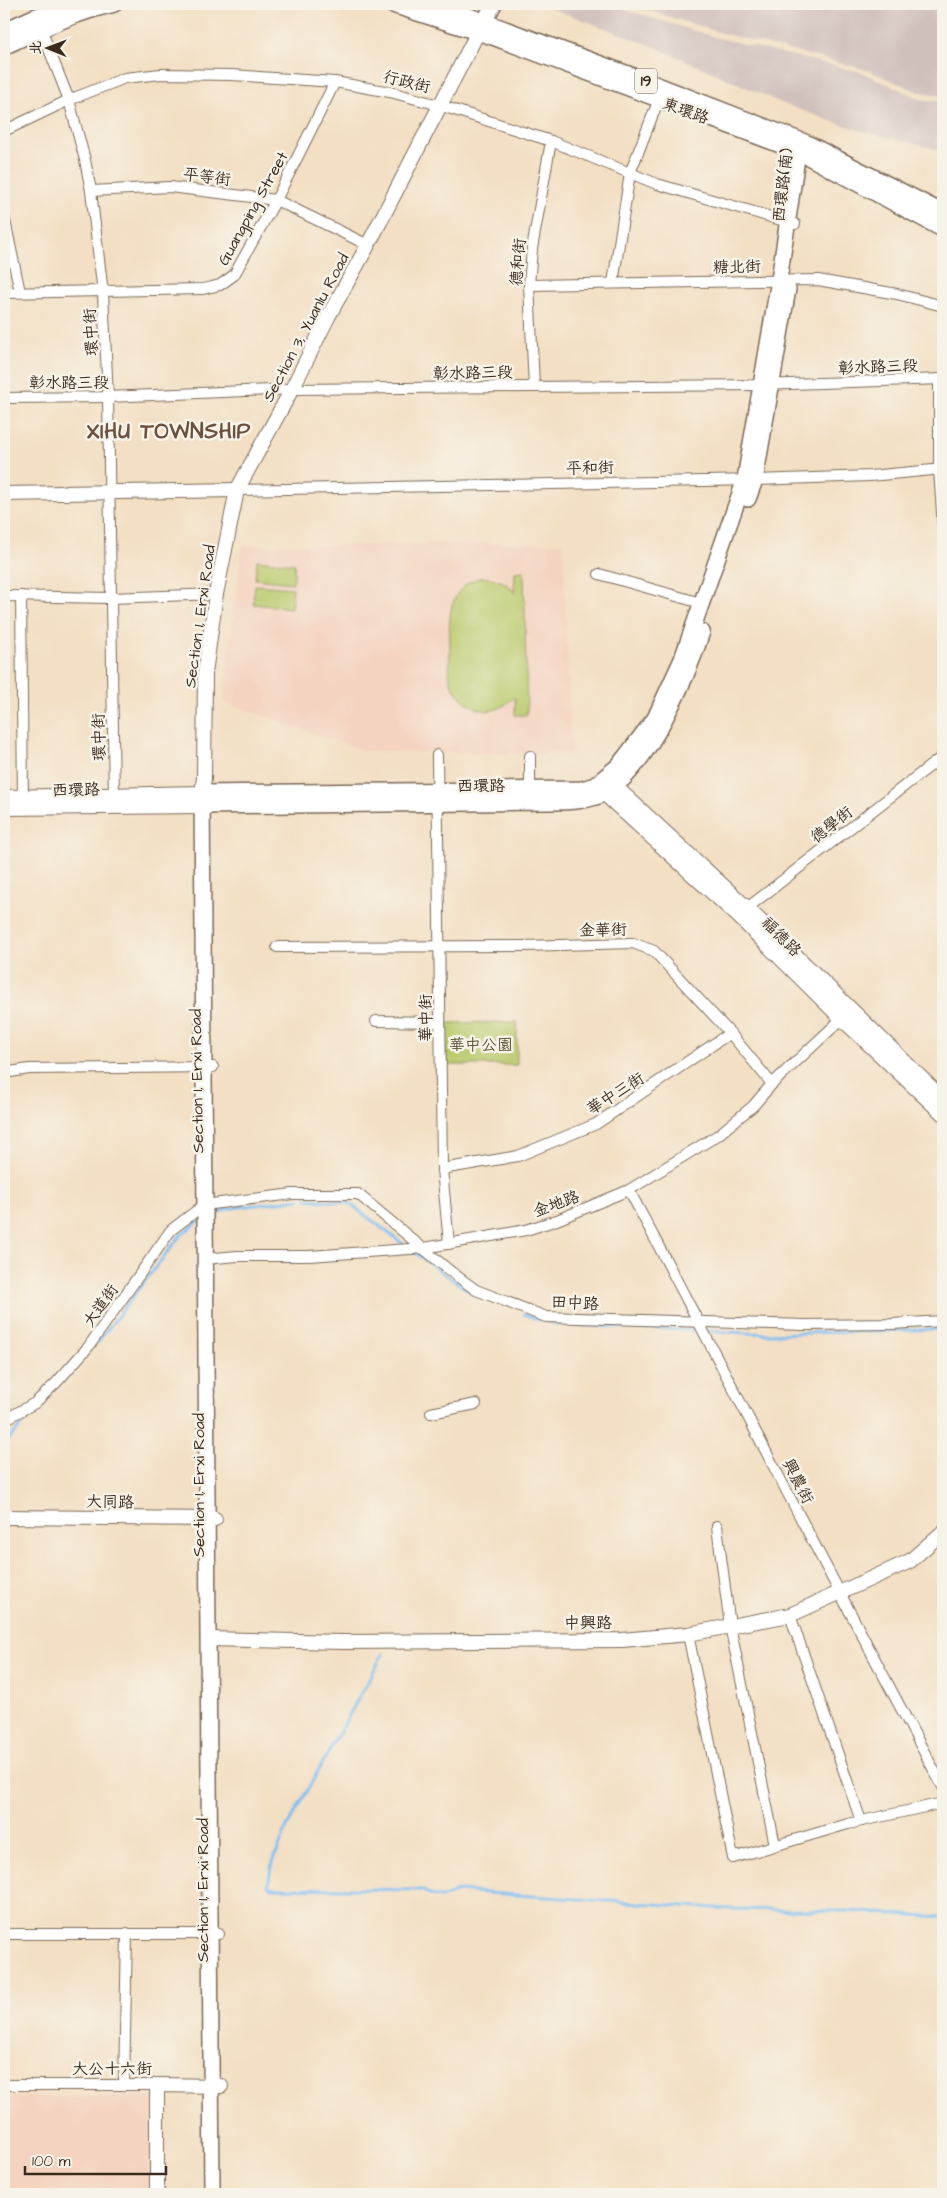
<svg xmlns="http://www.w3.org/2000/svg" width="947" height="2198" font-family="'Architects Daughter','LXGW WenKai TC',sans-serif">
<rect width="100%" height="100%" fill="#f7f3e8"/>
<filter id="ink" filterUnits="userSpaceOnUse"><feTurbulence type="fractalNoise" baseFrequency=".02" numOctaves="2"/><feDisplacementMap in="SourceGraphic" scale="10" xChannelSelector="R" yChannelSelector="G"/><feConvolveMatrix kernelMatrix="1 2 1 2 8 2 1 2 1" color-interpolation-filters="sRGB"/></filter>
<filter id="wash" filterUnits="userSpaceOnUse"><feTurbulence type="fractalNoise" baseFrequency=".0096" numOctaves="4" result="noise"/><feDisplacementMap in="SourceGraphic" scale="20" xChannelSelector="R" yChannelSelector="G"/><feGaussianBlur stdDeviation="1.12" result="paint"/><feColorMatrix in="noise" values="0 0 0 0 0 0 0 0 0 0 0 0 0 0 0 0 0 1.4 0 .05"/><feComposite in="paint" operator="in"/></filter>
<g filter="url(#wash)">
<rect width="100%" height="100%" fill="#f3dfc3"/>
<g fill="#f4d3c0">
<polygon points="563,543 571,754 366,751 223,702 242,546"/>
<polygon points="153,2096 150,2194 4,2194 4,2097"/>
</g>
<g fill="#d0c0bc">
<polygon points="540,4 606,4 718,38 861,72 920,99 943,102 943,151 862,131 828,120 784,104 655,47"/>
<polygon points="628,4 943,4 943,96 919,92 867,70 725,34"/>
</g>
<g fill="#baca6d" stroke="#7a7a46">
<polygon points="257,560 295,564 293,583 255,579"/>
<path d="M524 571 527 715H515V697C496 713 485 716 465 701 460 697 453 689 451 683 448 675 450 661 450 653 450 628 445 603 465 585 472 580 480 576 490 578 499 579 511 585 514 593L515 572Z"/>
<polygon points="255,585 293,588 291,608 253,604"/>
<polygon points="517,1022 517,1065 445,1065 446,1023"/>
</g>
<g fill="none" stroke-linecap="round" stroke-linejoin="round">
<g stroke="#7dbdf2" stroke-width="3">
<polyline points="306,1199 349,1203 407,1247"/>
<polyline points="210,1216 227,1209 300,1199"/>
<polyline points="414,1252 470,1292"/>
<polyline points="524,1314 540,1320"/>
<polyline points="548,1322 559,1324 771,1334 943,1329"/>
<polyline points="97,1343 180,1236 200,1220"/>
<polyline points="4,1445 38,1406"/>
<path d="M383 1654 287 1827 271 1867 268 1886 273 1888 422 1890C435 1898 444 1900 457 1891L730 1909 845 1911 943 1917"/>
</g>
</g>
</g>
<g filter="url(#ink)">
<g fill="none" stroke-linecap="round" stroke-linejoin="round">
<g stroke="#7b6958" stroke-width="12">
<g id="minor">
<polyline points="39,24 69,100 85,160 91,191 103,293 108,397 114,800"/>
<polyline points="4,131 69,100 125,78 161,74 231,75 335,82 390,92 439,105 551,141 657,184 795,224"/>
<polyline points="91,191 170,187 276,200 368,245"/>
<polyline points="4,216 20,292"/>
<polyline points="613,283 630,173 661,94"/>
<polyline points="529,285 818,280 897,294 943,306"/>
<polyline points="4,293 203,289 220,285 234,275 276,200 335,82"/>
<polyline points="939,379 939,470 943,526"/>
<polyline points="534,386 529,285 532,249 551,141"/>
<polyline points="4,398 108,397 292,389 760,385 943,379"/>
<polyline points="237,490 755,480 870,476 943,469"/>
<polyline points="599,574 701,603"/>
<polyline points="4,596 111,598 216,594"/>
<polyline points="21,596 23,802"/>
<polyline points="437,755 442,1169 449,1244"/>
<polyline points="530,791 530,756"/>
<polyline points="742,912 943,756"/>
<polyline points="277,947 523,946 633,943 654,951 730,1033"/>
<polyline points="376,1021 440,1022"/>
<polyline points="4,1073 29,1069 213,1067"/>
<polyline points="442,1169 518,1156 596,1124 730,1033 772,1084"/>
<path d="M629 1190C734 1388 836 1589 943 1787"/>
<polyline points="205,1259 237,1256 309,1256 424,1248 526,1230 557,1220 629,1190 718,1135 753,1106 772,1084 846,1015"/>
<polyline points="431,1413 476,1404"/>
<polyline points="4,1420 35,1403 56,1383 89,1346 171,1230 204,1205 293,1194 358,1194 450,1271 476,1290 546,1317 805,1325 892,1324 943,1321"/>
<polyline points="717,1526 730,1626 775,1845"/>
<polyline points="790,1615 861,1821"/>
<polyline points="688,1634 733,1858 848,1824 943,1803"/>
<polyline points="4,1934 219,1934"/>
<polyline points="4,2085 157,2085"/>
<polyline points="124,2085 127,1933"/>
</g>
</g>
<g stroke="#7b6958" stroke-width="16">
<g id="tertiary">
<polyline points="4,494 237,490"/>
<polyline points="607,779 747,908 943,1099"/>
<polyline points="597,787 738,916 842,1019 943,1114"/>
<polyline points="4,797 202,793 204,778 205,673 216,594 237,490 292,389 329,315 368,245 478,32"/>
<polyline points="4,808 202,806"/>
<polyline points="4,1517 215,1519"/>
<polyline points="208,1639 343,1642 622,1640 688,1634 790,1615 910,1561 943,1532"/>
<polyline points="157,2194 157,2085 221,2086"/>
</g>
</g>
<g stroke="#7b6958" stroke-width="18">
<g id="secondary">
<polyline points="478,32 494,4"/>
<polyline points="748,499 755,480 788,289"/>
<path d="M202 806 549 802C568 802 589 802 605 793 647 770 688 676 702 632"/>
<polyline points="212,2194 202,793 582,789 595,785 618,766 655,718 682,659 745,479 779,280 798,151 805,144"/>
</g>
</g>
<g stroke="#7b6958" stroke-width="19">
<g id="primary">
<polyline points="391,4 497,38 798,151 943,229"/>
<polyline points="435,4 643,80 806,143 943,213"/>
<polyline points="4,31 35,17 74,4"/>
<path d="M4 46C39 30 75 12 113 4"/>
</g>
</g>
<use href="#minor" stroke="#fff" stroke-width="10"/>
<use href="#tertiary" stroke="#fff" stroke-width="14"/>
<use href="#secondary" stroke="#fff" stroke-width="15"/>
<use href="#primary" stroke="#fff" stroke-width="16"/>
</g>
</g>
<g text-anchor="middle" stroke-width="5" stroke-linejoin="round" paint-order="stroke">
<rect fill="#f7f3e8" stroke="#73665b" stroke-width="1" x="635" y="68.5" width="22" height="25" rx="4"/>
<g font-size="15" font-weight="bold" fill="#3b2a1e">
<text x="646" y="86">19</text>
</g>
<g font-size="16" fill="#3b2a1e" stroke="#f7f3e8">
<text transform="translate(407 81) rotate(14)" y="6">行政街</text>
<text transform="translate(686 110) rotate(20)" y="6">東環路</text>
<text transform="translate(207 176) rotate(7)" y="6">平等街</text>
<text transform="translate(782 185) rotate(-83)" y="6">西環路(南)</text>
<text transform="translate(252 208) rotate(-61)" y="6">Guangping Street</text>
<text transform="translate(517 262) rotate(-85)" y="6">德和街</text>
<text transform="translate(737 266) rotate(-1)" y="6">糖北街</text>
<text transform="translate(305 327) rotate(-62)" y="6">Section 3, Yuanlu Road</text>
<text transform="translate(90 332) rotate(-93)" y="6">環中街</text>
<text transform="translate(878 366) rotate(-2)" y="6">彰水路三段</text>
<text transform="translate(473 372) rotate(-1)" y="6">彰水路三段</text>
<text x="69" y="388">彰水路三段</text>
<text transform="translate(590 467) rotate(-1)" y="6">平和街</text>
<text transform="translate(199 616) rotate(-82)" y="6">Section 1, Erxi Road</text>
<text transform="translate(98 737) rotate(-91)" y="6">環中街</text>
<text x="481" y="791">西環路</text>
<text transform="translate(76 789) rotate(-1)" y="6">西環路</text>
<text transform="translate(831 824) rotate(-38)" y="6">德學街</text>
<text transform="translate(603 929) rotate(-1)" y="6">金華街</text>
<text transform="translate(782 936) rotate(45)" y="6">福德路</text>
<text transform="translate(425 1018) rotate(-90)" y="6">華中街</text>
<text transform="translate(196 1081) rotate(-91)" y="6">Section 1, Erxi Road</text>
<text transform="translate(615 1093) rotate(-32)" y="6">華中三街</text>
<text transform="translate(556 1203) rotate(-20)" y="6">金地路</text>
<text transform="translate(575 1302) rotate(3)" y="6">田中路</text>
<text transform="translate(100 1305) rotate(-55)" y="6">大道街</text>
<text transform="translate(799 1481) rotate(63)" y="6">興農街</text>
<text transform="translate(198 1485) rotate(-90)" y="6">Section 1, Erxi Road</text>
<text transform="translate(110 1501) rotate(1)" y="6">大同路</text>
<text x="588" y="1628">中興路</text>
<text transform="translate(202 1890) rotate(-90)" y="6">Section 1, Erxi Road</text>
<text x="112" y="2074">大公十六街</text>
</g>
<g font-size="16" fill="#5b5232" stroke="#f7f3e8">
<text x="481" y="1050">華中公園</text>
</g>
<g font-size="21" font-weight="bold" letter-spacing="1" fill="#6c5141" stroke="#f7f3e8">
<text x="169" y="438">XIHU TOWNSHIP</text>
</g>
</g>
<rect width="947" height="2198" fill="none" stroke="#f7f3e8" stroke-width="20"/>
<g transform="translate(48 48) rotate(271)" stroke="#f7f3e8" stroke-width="4" paint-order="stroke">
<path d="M0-4L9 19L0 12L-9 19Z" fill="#3b2a1e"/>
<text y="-8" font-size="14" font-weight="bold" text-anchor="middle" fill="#3b2a1e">北</text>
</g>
<path d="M25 2166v8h141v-8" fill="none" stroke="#3b2a1e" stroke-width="2.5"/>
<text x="32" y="2166" font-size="15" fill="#3b2a1e" stroke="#f7f3e8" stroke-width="4" paint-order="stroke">100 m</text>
</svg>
